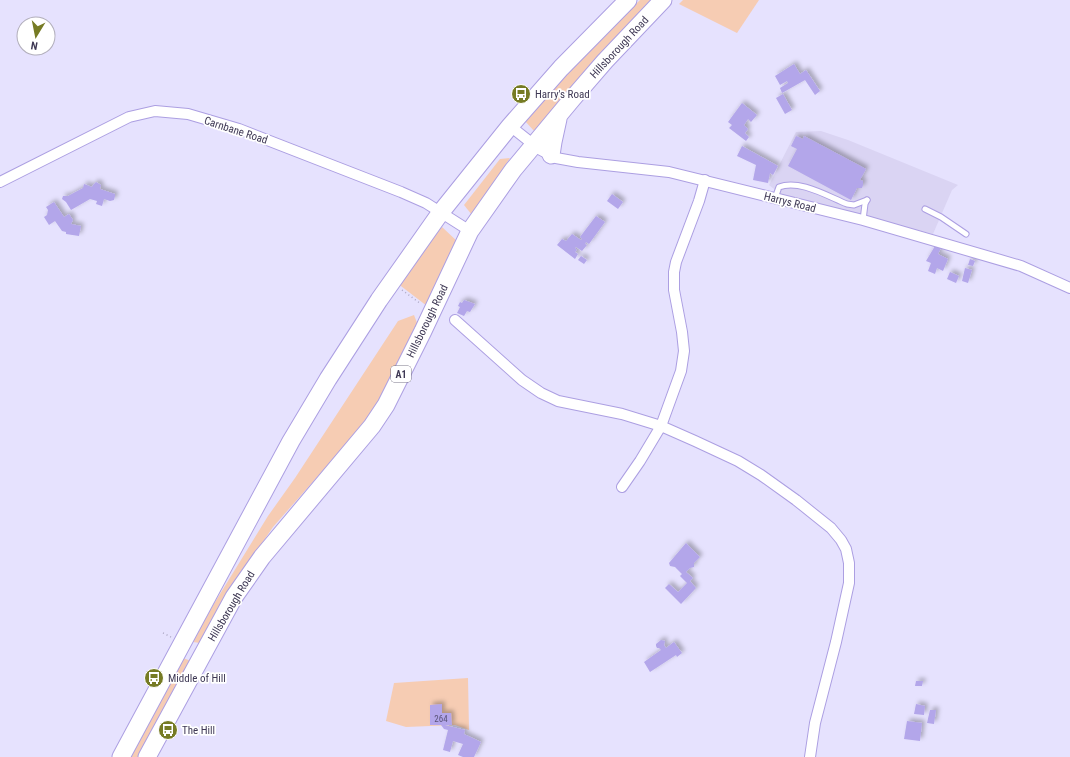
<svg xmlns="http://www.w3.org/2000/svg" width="1070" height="757" font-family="'Roboto Condensed',sans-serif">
<defs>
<filter id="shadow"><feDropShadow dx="3" dy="-3" stdDeviation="2" flood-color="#0004"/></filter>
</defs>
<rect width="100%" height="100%" fill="#e6e2fe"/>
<polygon fill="#dad4f3" points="821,131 848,140 958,185 952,190 933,234 783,196 769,185 796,132"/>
<g fill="#f6ccb3">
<polygon points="640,0 650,0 653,3 535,132 525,121 574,64"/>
<polygon points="683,0 759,0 737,33 679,4"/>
<polygon points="510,158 472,215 464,205 500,159"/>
<polygon points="442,227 459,243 427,306 397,283"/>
<polygon points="414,315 419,328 381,402 333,459 273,527 227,595 200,643 193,642 212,607 268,516 295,478 398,321"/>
<polygon points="183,658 191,661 140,757 129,757"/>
<polygon points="468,678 469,730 455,725 406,727 386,721 394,683"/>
</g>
<g fill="#b3a6ea" filter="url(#shadow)">
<polygon points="794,64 800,74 806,70 820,91 815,95 805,80 782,93 780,88 788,83 787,81 780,85 775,76"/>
<polygon points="783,94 792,110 785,114 776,98"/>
<polygon points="742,103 757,115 751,122 748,119 744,125 748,129 745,133 749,137 746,141 729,128 732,125 728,122"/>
<polygon points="796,136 803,139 804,136 866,169 860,180 863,181 863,185 862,188 857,188 851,200 788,166 797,149 791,146"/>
<polygon points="742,146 778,166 773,175 770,173 768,183 753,180 756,165 737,156"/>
<polygon points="96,182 101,185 100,189 115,194 115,196 114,200 110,201 104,199 102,206 96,204 97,201 90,199 71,210 66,202 62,199 63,196 68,196 83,188 84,184 92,187 93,185"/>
<polygon points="612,194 623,202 618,209 607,201"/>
<polygon points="54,202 64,217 69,214 73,220 71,224 81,226 79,236 66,234 66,232 62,231 55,221 49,225 44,217 47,215 48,210 46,207"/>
<polygon points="596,216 605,222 589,244 586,242 585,244 587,245 582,251 576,247 575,248 577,250 575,252 578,254 575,259 557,245 562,239 566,241 572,234 581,240 582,239 580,237"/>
<polygon points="935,246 941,248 938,254 948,259 943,271 937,268 935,274 928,271 931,263 926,261"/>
<polygon points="581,256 587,260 584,264 578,260"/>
<polygon points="970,259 975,261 973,266 968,265"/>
<polygon points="965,268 972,270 968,283 962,281"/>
<polygon points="950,272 959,276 956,283 947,279"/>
<polygon points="464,300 475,304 470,312 467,311 464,316 457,313 460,307 458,306 460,302 462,303"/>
<polygon points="686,543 700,557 694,563 694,567 690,568 686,572 693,578 690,581 696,588 681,604 665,588 669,584 678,592 687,583 680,576 682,574 675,567 670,566 669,563"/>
<polygon points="661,640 665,641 664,645 666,648 674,642 682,653 677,657 676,655 650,672 644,662 661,650 659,648 657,648 656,646 656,644"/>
<polygon points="916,681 923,681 922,686 915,686"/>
<polygon points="442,704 442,713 451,713 452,725 445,725 465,730 464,734 481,742 474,757 463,757 458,755 463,744 453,741 450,752 443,750 448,730 444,729 441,725 430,725 430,705"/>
<polygon points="916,704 925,706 924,715 914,714"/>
<polygon points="930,710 936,710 934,724 927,723"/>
<polygon points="907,721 922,723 920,741 904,739"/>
</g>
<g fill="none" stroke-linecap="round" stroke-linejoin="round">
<g stroke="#ac9fe2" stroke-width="7">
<g id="service">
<path d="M775 198 779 187C799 179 827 196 847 204L854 205 867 200"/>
<polyline points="925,209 941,217 966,234"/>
<polyline points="863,220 865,204 867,200"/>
</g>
</g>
<g stroke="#ac9fe2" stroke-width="12">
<g id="minor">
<polyline points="510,126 539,149 556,158 578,162 669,172 863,220 1021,266 1070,288"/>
<polyline points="0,182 129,117 155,111 188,114 239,129 401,192 426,203 470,231"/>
<polyline points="455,320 522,380 541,393 558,401 622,414 661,426 695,441 738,461 761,475 796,500 831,528 841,540 846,549 849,563 849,583 836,642 815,723 810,757"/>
<polyline points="622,487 640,461 661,426 681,371 684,351 682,332 674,290 674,272 676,262 699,201 705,180"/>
</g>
</g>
<g stroke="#ac9fe2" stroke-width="19">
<g id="trunk">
<polyline points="551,155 553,142 558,119"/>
<polyline points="121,757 291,441 328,379 379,300 441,212 510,126 561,68 628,0"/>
<polyline points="147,757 234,597 262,557 372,426 386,405 423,331 470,231 513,170 573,98 605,61 663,0"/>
</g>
</g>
<g stroke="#ada8c4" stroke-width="1.5" stroke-dasharray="1 3" stroke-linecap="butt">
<polyline points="402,290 421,304"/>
<polyline points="163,633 171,637"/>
</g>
<use href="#service" stroke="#fff" stroke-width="5"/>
<use href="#minor" stroke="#fff" stroke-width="10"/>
<use href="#trunk" stroke="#fff" stroke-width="17"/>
</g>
<defs>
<g id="bus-disc" transform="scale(1)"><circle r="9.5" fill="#767b24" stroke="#fff"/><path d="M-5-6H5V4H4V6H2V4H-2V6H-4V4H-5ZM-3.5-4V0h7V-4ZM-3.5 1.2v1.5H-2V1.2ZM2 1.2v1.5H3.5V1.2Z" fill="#fff"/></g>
</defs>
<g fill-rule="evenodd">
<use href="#bus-disc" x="521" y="94"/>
<use href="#bus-disc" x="154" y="678"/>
<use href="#bus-disc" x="168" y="730"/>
</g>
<g text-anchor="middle" stroke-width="3.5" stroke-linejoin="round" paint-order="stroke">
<g font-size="9" fill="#5b547a">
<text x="441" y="722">264</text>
</g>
<rect fill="#fff" stroke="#787487" stroke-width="1" x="391" y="366" width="20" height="16" rx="3"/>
<g font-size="10" font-weight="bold" fill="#3e3854">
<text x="401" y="378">A1</text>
</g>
<g font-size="11" fill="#3e3854" stroke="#fff">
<text transform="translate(619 47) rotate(-47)" y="4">Hillsborough Road</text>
<text transform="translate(236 130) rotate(18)" y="4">Carnbane Road</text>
<text transform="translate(790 202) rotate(14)" y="4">Harrys Road</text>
<text transform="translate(427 321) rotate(-64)" y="4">Hillsborough Road</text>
<text transform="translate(231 606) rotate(-59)" y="4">Hillsborough Road</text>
</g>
<g font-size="11" fill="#3e3854" stroke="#fff" text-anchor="start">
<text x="535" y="98">Harry's Road</text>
<text x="168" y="682">Middle of Hill</text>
<text x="182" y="734">The Hill</text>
</g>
</g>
<g transform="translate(36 36) rotate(190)"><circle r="19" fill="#ffffff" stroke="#b2afbb"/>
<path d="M0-3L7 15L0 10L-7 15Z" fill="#767b24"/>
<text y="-6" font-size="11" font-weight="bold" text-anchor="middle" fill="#3e3854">N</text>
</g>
</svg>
